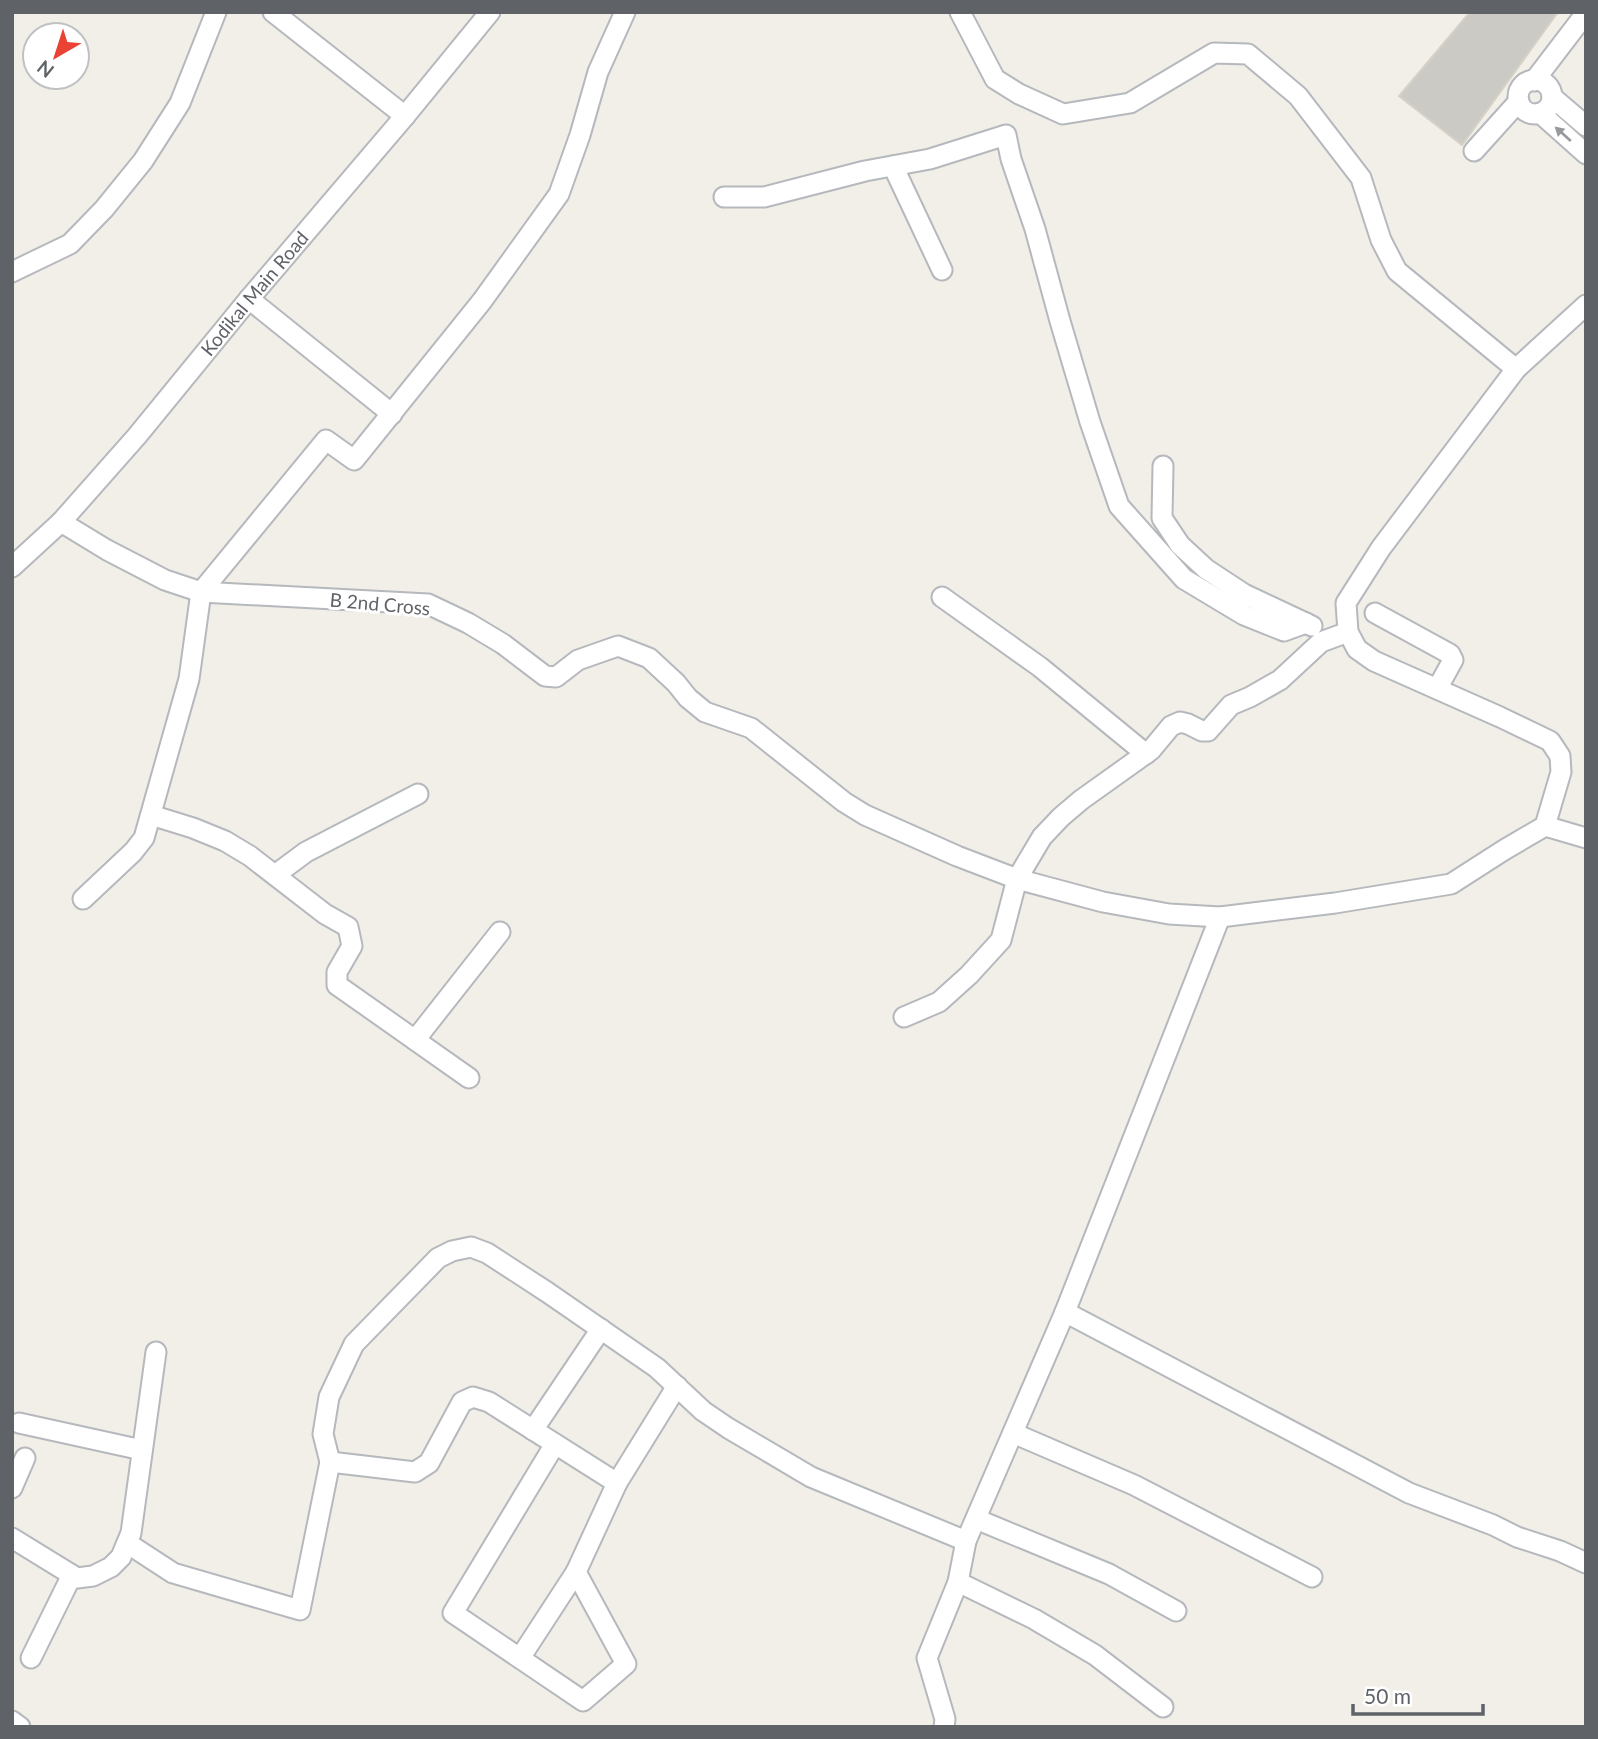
<svg xmlns="http://www.w3.org/2000/svg" width="1598" height="1739" font-family="Lato,sans-serif">
<rect width="100%" height="100%" fill="#f1efe8"/>
<polygon fill="#cccac5" stroke="#d6d1c6" stroke-width="2" points="1470,12 1558,12 1462,145 1399,96"/>
<g fill="none" stroke-linecap="round" stroke-linejoin="round">
<g stroke="#b5b8bc" stroke-width="23">
<g id="minor">
<polyline points="273,12 405,116"/>
<polyline points="960,12 995,79 1019,94 1063,114 1130,103 1214,53 1248,54 1298,96 1361,178 1381,240 1397,271 1516,369"/>
<circle cx="1535" cy="97" r="17"/>
<polyline points="1534,81 1586,13"/>
<polyline points="1552,97 1586,126"/>
<polyline points="1540,113 1586,154"/>
<polyline points="1474,151 1519,101"/>
<polyline points="893,166 942,270"/>
<polyline points="724,197 764,197 865,171 930,159 1006,135 1011,159 1035,229 1060,321 1090,422 1119,506 1184,579 1244,615 1284,631 1306,623"/>
<polyline points="12,272 70,244 104,209 143,161 180,103 216,12"/>
<polyline points="249,299 392,414"/>
<polyline points="1163,466 1162,518 1180,545 1206,569 1244,594 1312,626"/>
<polyline points="61,522 107,550 165,580 201,592 428,604 468,623 503,644 545,676 556,677 578,660 618,646 649,658 676,683 688,698 705,712 751,728 844,802 865,815 957,856 1017,879 1103,902 1169,914 1220,917 1335,903 1451,884 1504,850 1545,826 1561,772 1560,756 1550,741 1500,717 1374,661 1357,649 1348,632 1346,603 1381,548 1516,369 1586,305"/>
<path id="s1" d="M12 567 61 522 137 436 249 299 405 116 490 12"/>
<polyline points="942,597 1040,667 1146,754"/>
<polyline points="1375,613 1450,654 1453,660 1437,689"/>
<polyline points="151,815 193,828 225,841 250,856 325,914 348,927 352,946 337,972 337,985 469,1078"/>
<polyline points="1545,826 1586,838"/>
<polyline points="275,875 306,852 418,794"/>
<polyline points="83,899 133,852 144,838 189,679 201,592 326,440 354,460 482,301 559,194 580,135 598,72 625,12"/>
<polyline points="904,1017 939,1002 969,975 1001,940 1017,879 1042,837 1061,817 1081,800 1151,750 1171,726 1180,722 1188,724 1202,731 1208,731 1231,705 1250,697 1280,680 1321,642 1348,632"/>
<polyline points="415,1040 500,932"/>
<polyline points="1065,1312 1409,1493 1493,1525 1517,1537 1560,1551 1586,1563"/>
<polyline points="19,1423 142,1450"/>
<polyline points="533,1430 601,1329"/>
<polyline points="1013,1433 1134,1485 1312,1577"/>
<polyline points="555,1444 453,1613 583,1701 626,1664 576,1572 617,1483 677,1386"/>
<polyline points="330,1462 415,1472 429,1463 462,1402 473,1397 489,1402 617,1483"/>
<polyline points="12,1488 25,1458"/>
<polyline points="976,1519 1109,1574 1176,1611"/>
<polyline points="12,1538 77,1578 93,1576 111,1567 121,1557 131,1533 156,1352"/>
<polyline points="127,1543 173,1573 300,1610 330,1462 323,1434 329,1397 354,1344 438,1258 452,1251 471,1247 487,1253 547,1292 657,1368 703,1411 728,1428 811,1477 966,1541"/>
<polyline points="958,1582 1034,1619 1095,1655 1163,1707"/>
<polyline points="31,1658 72,1575"/>
<polyline points="520,1658 576,1572"/>
<polyline points="12,1721 20,1727"/>
<polyline points="944,1727 945,1719 927,1658 958,1582 966,1541 1065,1312 1220,917"/>
</g>
</g>
<use href="#minor" stroke="#fff" stroke-width="19"/>
</g>
<defs><path id="oneway-solid" d="M-6-.8H1V-3.2L6.5 0L1 3.2V.8H-6Z" transform="scale(1.75)"/></defs>
<use fill="#979a9d" href="#oneway-solid" transform="translate(1563 134) rotate(-138)"/>
<g text-anchor="middle" stroke-width="6" stroke-linejoin="round" paint-order="stroke">
<g font-size="19" fill="#5f6368" stroke="#fff">
<text dy="7" stroke="none"><textPath href="#s1" startOffset="366">Kodikal Main Road</textPath></text>
<text transform="translate(380 604) rotate(5)" y="7">B 2nd Cross</text>
</g>
</g>
<rect width="1598" height="1739" fill="none" stroke="#5f6368" stroke-width="28"/>
<g transform="translate(56 56) rotate(219)"><circle r="33" fill="#ffffff" stroke="#bfc1c3" stroke-width="2"/>
<path d="M0-5L12 26L0 18L-12 26Z" fill="#ea4335"/>
<text y="-10" font-size="19" font-weight="bold" text-anchor="middle" fill="#5f6368">N</text>
</g>
<path d="M1353 1704v10h130v-10" fill="none" stroke="#5f6368" stroke-width="3.5"/>
<text x="1364" y="1704" font-size="21" fill="#5f6368" stroke="#ffffff" stroke-width="5" paint-order="stroke">50 m</text>
</svg>
